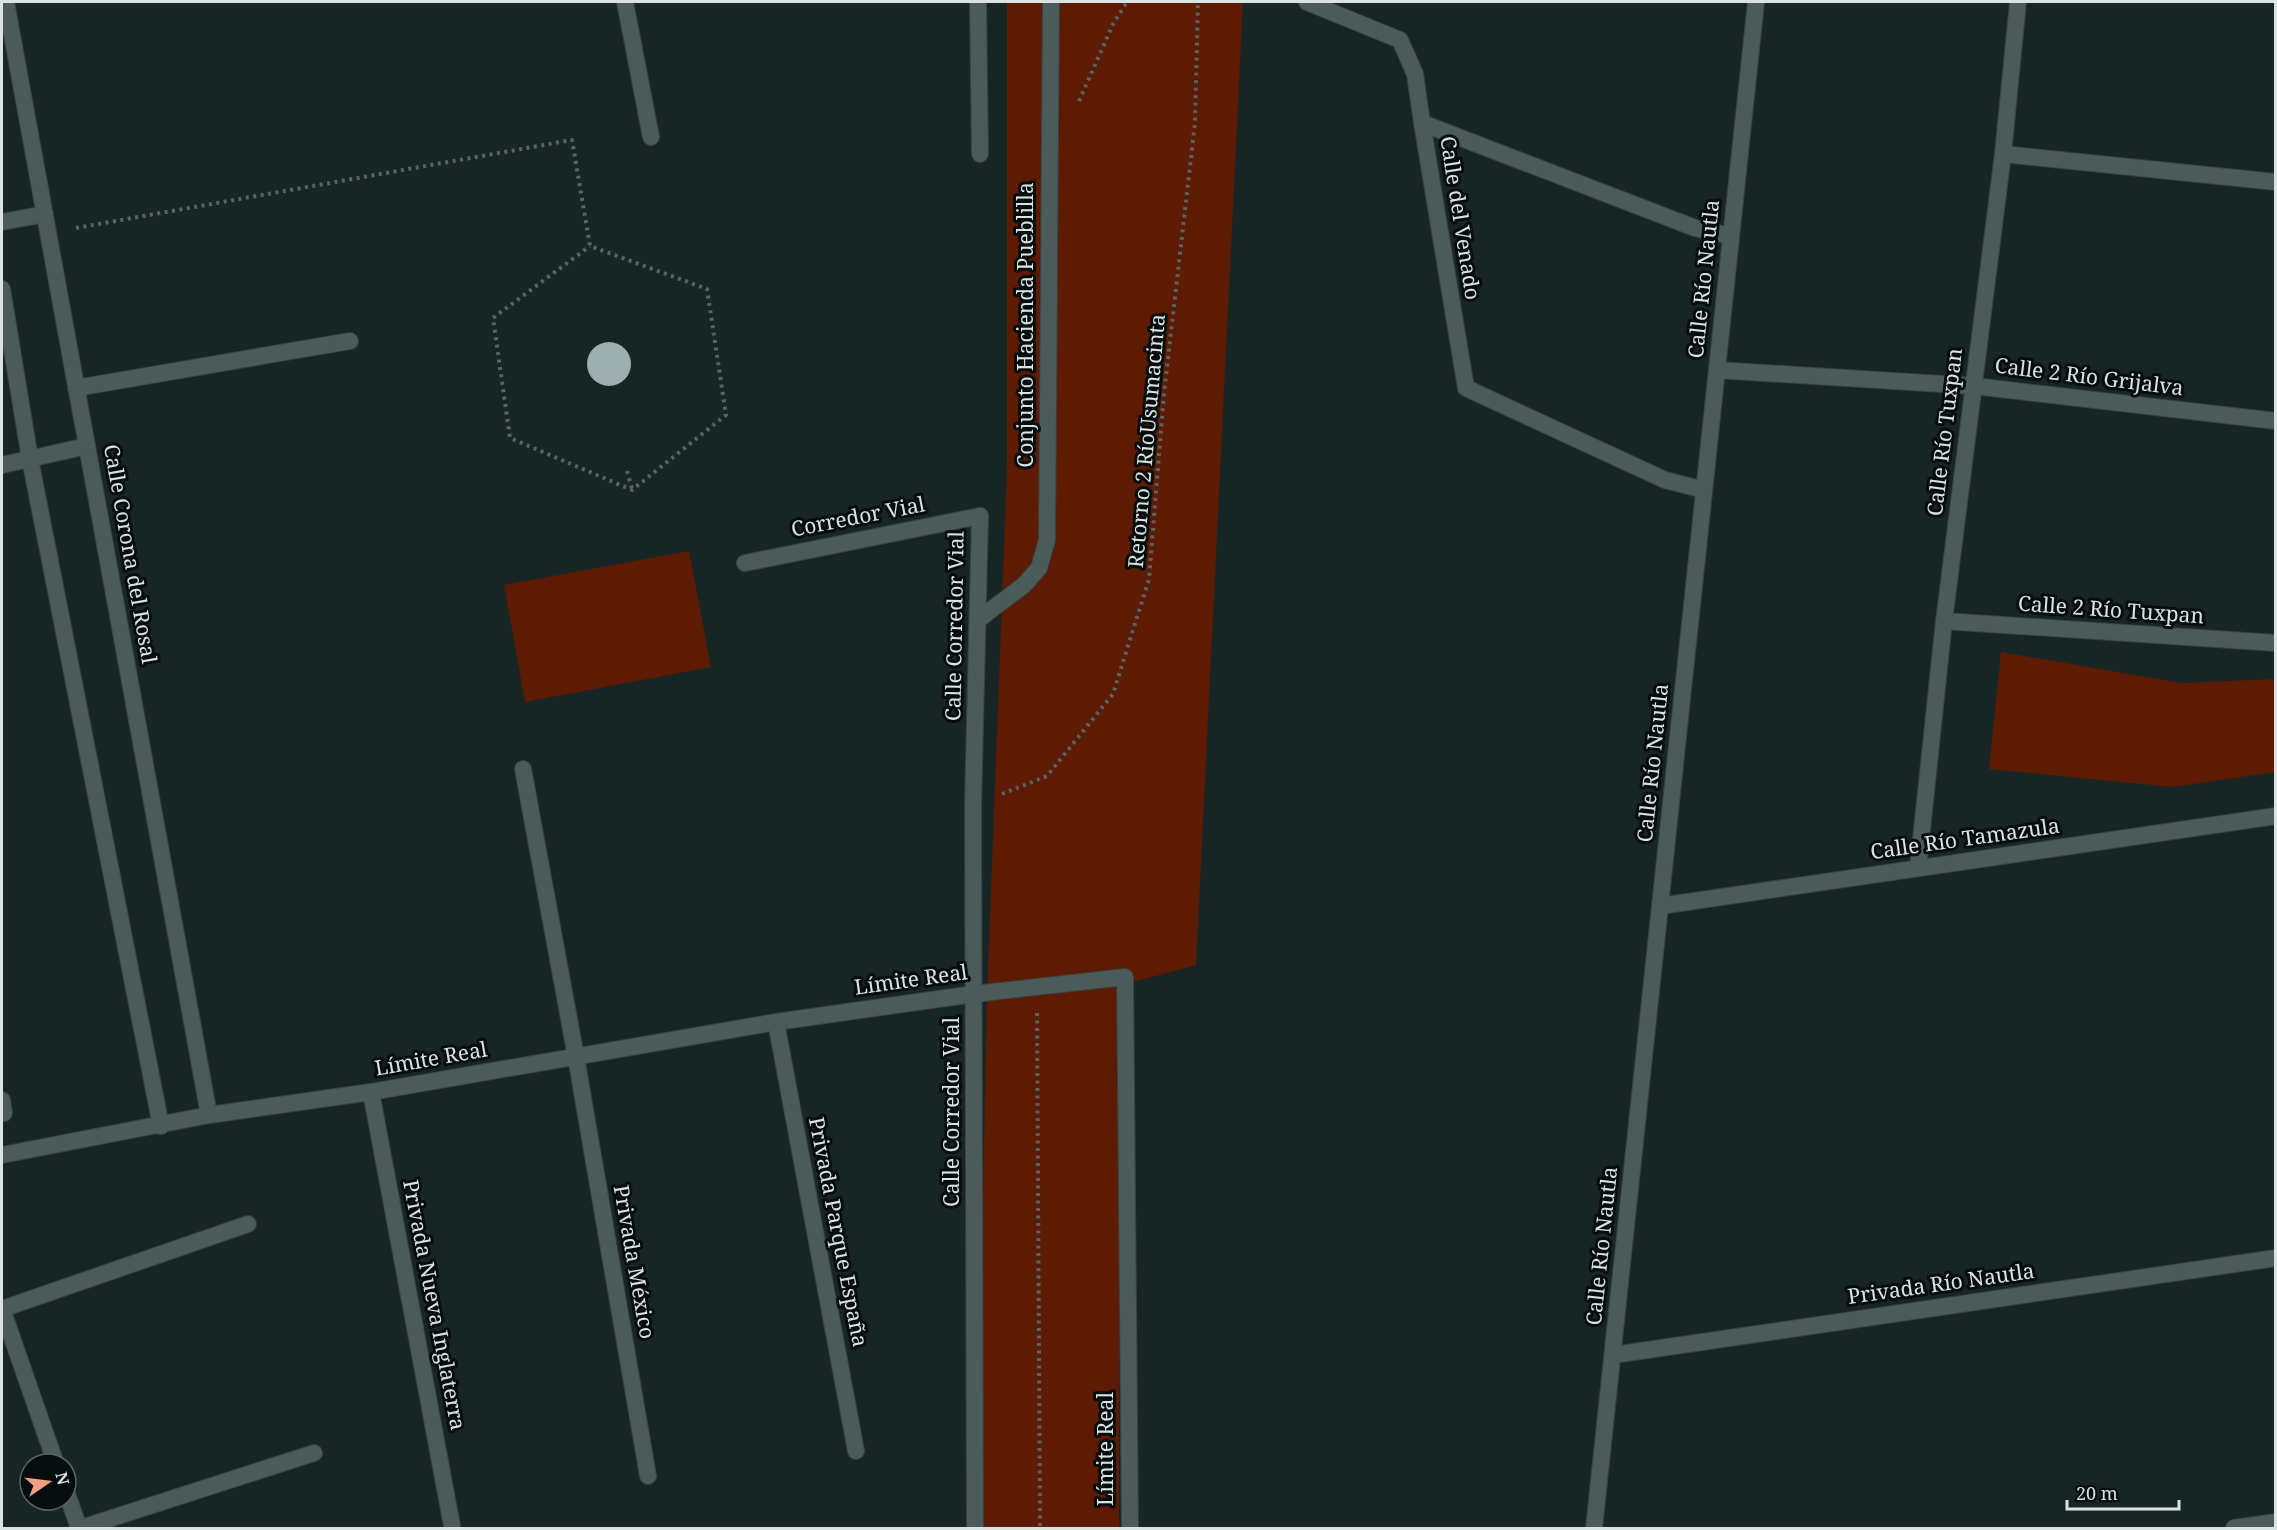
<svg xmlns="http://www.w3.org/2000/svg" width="2277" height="1530" font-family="'Noto Serif',serif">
<rect width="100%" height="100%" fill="#172625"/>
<g fill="#5c1b02">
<polygon points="1007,2 1243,2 1196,965 1119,986 1119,1528 976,1528 987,997 1007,467"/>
<polygon points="689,551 711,667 525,702 504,585"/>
<polygon points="2001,652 2182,683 2275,679 2275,772 2173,787 1989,769"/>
</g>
<circle fill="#9dafae" cx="609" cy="364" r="22"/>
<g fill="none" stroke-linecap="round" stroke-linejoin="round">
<g stroke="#374241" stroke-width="18">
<g id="service">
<polyline points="1307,2 1400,40 1415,74 1422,123"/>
<polyline points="76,388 350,341"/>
<polyline points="745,563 980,516"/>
</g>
</g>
<g stroke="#374241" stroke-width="18">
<g id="minor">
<polyline points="6,2 209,1115"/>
<polyline points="625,2 651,137"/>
<polyline points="978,2 980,154"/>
<polyline points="1422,123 1466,388 1665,480 1704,490"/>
<polyline points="1422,123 1695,228 1731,236"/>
<polyline points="2003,154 2276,182"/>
<polyline points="2,222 45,214"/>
<polyline points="2,289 30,459 161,1126"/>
<polyline points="1717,370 1974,386 2276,421"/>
<polyline points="2,465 87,446"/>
<polyline points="979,619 1024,585 1039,568 1047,540 1051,2"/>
<polyline points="1944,621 2276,643"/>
<polyline points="523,769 576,1057 648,1476"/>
<polyline points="1918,868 1944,621 2003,154 2018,2"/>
<polyline points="1660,906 2276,816"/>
<polyline points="776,1022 856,1451"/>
<polyline points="371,1092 452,1526"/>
<polyline points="2,1100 4,1113"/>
<polyline points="2,1155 209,1115 371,1092 776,1022 974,994 1125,977 1130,1528"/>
<polyline points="2,1309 248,1224"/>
<polyline points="2,1309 56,1464"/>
<polyline points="1613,1355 2276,1258"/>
<polyline points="66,1491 79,1528"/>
<polyline points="81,1528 314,1453"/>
<polyline points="975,1528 973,805 980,516"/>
<polyline points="1594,1528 1756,2"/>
<polyline points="2234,1528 2276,1522"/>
</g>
</g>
<g stroke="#576464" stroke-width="4" stroke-dasharray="3 4.5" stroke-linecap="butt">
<polyline points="1079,101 1113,24 1127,2"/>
<polyline points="76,228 572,140 590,246 707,289 726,415 632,490 510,438 493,318 590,246"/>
<polyline points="627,471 632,489"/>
<polyline points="1002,794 1047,776 1113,694 1149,579 1164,393 1195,123 1198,2"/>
<polyline points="1037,1013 1040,1528"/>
</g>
<use href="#service" stroke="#4b5b5a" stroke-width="16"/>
<use href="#minor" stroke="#4b5b5a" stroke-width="16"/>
</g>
<g text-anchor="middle" stroke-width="6" stroke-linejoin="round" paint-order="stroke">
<g font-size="21" fill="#dae3e3" stroke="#070d0d">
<text transform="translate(1460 218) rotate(81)" y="7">Calle del Venado</text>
<text transform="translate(1704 279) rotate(-84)" y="7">Calle Río Nautla</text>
<text transform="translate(1026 325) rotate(-90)" y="7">Conjunto Hacienda Pueblilla</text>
<text transform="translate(2089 377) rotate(7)" y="7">Calle 2 Río Grijalva</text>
<text transform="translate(1945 432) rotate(-83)" y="7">Calle Río Tuxpan</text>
<text transform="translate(1147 441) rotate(-85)" y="7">Retorno 2 RíoUsumacinta</text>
<text transform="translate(858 517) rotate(-11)" y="7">Corredor Vial</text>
<text transform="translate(130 554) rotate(80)" y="7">Calle Corona del Rosal</text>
<text transform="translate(2111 610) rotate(4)" y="7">Calle 2 Río Tuxpan</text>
<text transform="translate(955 626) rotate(-89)" y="7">Calle Corredor Vial</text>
<text transform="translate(1653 763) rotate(-84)" y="7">Calle Río Nautla</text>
<text transform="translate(1965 839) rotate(-8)" y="7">Calle Río Tamazula</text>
<text transform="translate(911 980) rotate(-8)" y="7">Límite Real</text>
<text transform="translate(431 1059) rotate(-10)" y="7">Límite Real</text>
<text transform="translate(952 1112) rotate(-90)" y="7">Calle Corredor Vial</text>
<text transform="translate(838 1232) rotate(79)" y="7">Privada Parque España</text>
<text transform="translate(1602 1246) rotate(-84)" y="7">Calle Río Nautla</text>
<text transform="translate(634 1262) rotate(80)" y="7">Privada México</text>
<text transform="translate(1941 1284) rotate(-8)" y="7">Privada Río Nautla</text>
<text transform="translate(434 1305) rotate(79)" y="7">Privada Nueva Inglaterra</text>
<text transform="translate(1106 1449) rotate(-90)" y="7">Límite Real</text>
</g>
</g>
<rect width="2277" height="1530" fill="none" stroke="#dae3e3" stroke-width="6"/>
<g transform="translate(48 1482) rotate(76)"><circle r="28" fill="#070d0d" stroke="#5b6363" stroke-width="1.5"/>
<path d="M0-4.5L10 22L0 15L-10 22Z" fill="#f39f84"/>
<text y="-9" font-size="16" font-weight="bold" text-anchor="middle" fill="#dae3e3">N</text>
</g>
<path d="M2067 1500v9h112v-9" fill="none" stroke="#dae3e3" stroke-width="3"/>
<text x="2076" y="1500" font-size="18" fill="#dae3e3" stroke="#070d0d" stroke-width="4.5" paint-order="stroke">20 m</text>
</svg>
